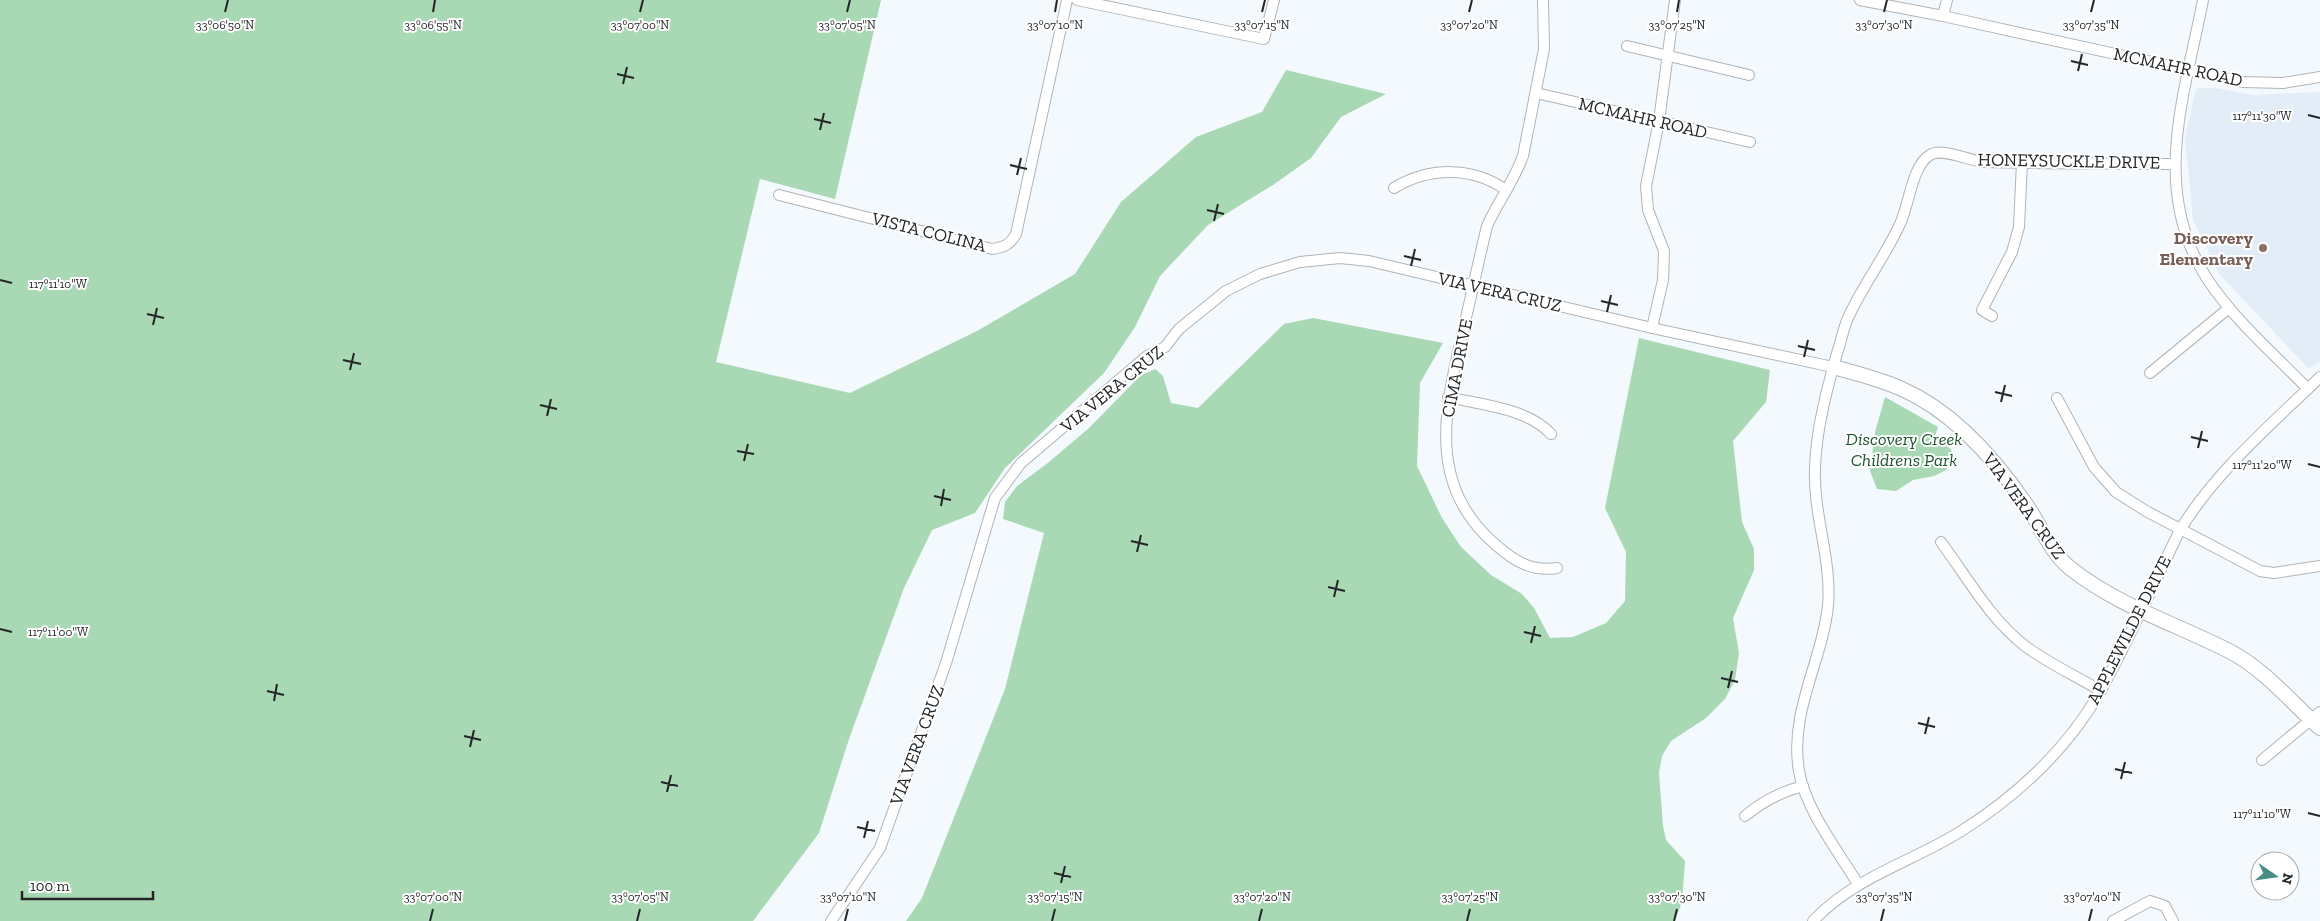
<svg xmlns="http://www.w3.org/2000/svg" width="2320" height="921" font-family="'Zilla Slab',serif">
<rect width="100%" height="100%" fill="#f4f9fe"/>
<polygon fill="#e2edf8" points="2196,88 2215,88 2254,95 2320,92 2320,362 2309,369 2220,275 2193,220 2185,138"/>
<g fill="#a9d8b5">
<polygon points="0,0 881,0 835,199 760,179 716,362 850,393 977,331 1075,274 1121,202 1196,137 1262,112 1286,70 1386,94 1341,117 1311,158 1273,185 1208,225 1160,276 1135,327 1104,373 1005,468 975,513 932,530 904,588 849,739 819,833 753,921 0,921"/>
<polygon points="1313,318 1443,343 1420,383 1417,466 1442,518 1461,547 1491,575 1522,594 1534,608 1550,638 1573,637 1606,623 1625,601 1626,552 1605,508 1639,338 1770,370 1766,402 1733,441 1742,522 1754,549 1754,570 1733,618 1739,653 1735,680 1725,699 1706,718 1671,741 1662,756 1659,773 1663,826 1666,840 1685,861 1682,902 1675,921 906,921 922,898 1005,689 1044,533 1003,519 1005,502 1017,486 1049,462 1089,428 1140,376 1155,369 1163,376 1171,403 1198,408 1284,324"/>
<polygon points="1885,397 1938,427 1934,439 1951,449 1954,461 1946,470 1934,476 1913,480 1896,491 1877,489 1870,471 1875,432"/>
</g>
<g fill="none" stroke-linecap="round" stroke-linejoin="round">
<g stroke="#afb4b8" stroke-width="12">
<g id="street">
<polyline points="1077,0 1264,39 1274,0"/>
<path d="M1543 0 1544 49 1523 156C1514 181 1498 202 1487 226 1479 259 1472 293 1464 326 1446 405 1424 484 1496 545 1514 561 1532 572 1557 568"/>
<polyline points="1860,0 1943,16 2243,82 2283,83 2320,77"/>
<path d="M2203 0C2185 94 2150 188 2206 277 2233 319 2273 353 2308 389"/>
<polyline points="1943,16 1947,0"/>
<polyline points="1627,46 1749,75"/>
<polyline points="1536,93 1750,142"/>
<path d="M1394 188C1429 167 1472 166 1506 190"/>
<path d="M779 195 992 249C1004 247 1010 245 1016 234L1067 0"/>
<polyline points="1992,316 1982,310 2012,252 2019,227 2022,162"/>
<polyline points="1652,328 1663,280 1664,251 1648,210 1646,186 1659,121 1675,0"/>
<polyline points="2150,373 2229,308"/>
<path d="M1448 397C1482 405 1527 408 1551 434"/>
<polyline points="2057,398 2094,467 2116,492 2146,511 2260,571 2274,573 2320,566"/>
<path d="M1941 542C1967 577 1990 619 2025 646 2048 663 2076 676 2101 691"/>
<polyline points="2262,760 2320,712"/>
<path d="M1745 816C1763 801 1780 792 1803 786"/>
<path d="M1858 884C1838 851 1805 809 1799 771 1789 712 1822 662 1828 606 1832 559 1813 515 1815 468 1816 430 1827 389 1837 353 1841 342 1843 329 1848 318 1862 286 1885 257 1900 224 1909 206 1912 165 1930 155 1941 147 1970 161 1984 162 2047 164 2111 163 2174 164"/>
<polyline points="831,921 880,848 946,663 995,498 1021,463 1147,356 1165,347 1179,329 1226,291 1260,274 1300,262 1340,258 1369,261 1652,328 1833,367"/>
<path d="M1813 921C1853 878 1909 863 1958 833 2015 798 2068 749 2101 690 2130 638 2154 583 2180 530 2216 471 2271 425 2320 377"/>
<polyline points="2113,921 2150,901 2165,906 2173,921"/>
</g>
</g>
<g stroke="#afb4b8" stroke-width="16">
<path id="secondary" d="M1833 367C1856 373 1880 379 1902 389 1954 412 1994 458 2025 503 2040 524 2050 552 2070 568 2119 607 2177 624 2231 652 2265 670 2292 703 2320 728"/>
</g>
<use href="#street" stroke="#fff" stroke-width="10"/>
<use href="#secondary" stroke="#fff" stroke-width="14"/>
</g>
<path fill="none" stroke="#232527" stroke-width="2" d="M225 12 228 0M433 12 435 0M640 12 643 0M847 12 850 0M1055 12 1057 0M1262 12 1265 0M1469 12 1472 0M1677 12 1679 0M1884 12 1887 0M2091 12 2094 0M2071 61 2088 65M2078 71 2082 54M617 74 634 78M623 84 627 67M2308 115 2320 118M814 119 831 123M820 130 824 113M1010 165 1027 169M1017 175 1021 158M1207 210 1224 214M1214 221 1218 204M1404 256 1421 260M1411 266 1415 249M0 280 12 283M1601 301 1618 305M1607 312 1611 295M147 314 164 318M153 325 157 308M1798 346 1815 350M1804 357 1808 340M343 360 361 364M350 370 354 353M1995 392 2012 396M2001 402 2005 385M540 405 557 409M547 416 551 399M2191 437 2208 441M2198 448 2202 431M737 451 754 454M744 461 748 444M2308 464 2320 467M934 496 951 500M941 506 944 489M1131 541 1148 545M1137 552 1141 535M1328 587 1345 591M1334 597 1338 580M0 629 12 632M1524 632 1541 636M1531 643 1535 626M1721 678 1738 682M1728 688 1732 671M267 691 284 695M274 701 277 684M1918 723 1935 727M1925 734 1929 717M464 736 481 740M470 747 474 730M2115 769 2132 773M2121 779 2125 762M661 782 678 786M667 792 671 775M2308 813 2320 816M857 827 875 831M864 838 868 821M1054 873 1071 877M1061 883 1065 866M430 921 433 909M637 921 640 909M845 921 848 909M1052 921 1055 909M1259 921 1262 909M1467 921 1470 909M1674 921 1677 909M1881 921 1884 909M2089 921 2092 909"/>
<circle fill="#8d6e63" stroke="#fff" stroke-width="2" cx="2263" cy="248" r="5"/>
<g text-anchor="middle" stroke-width="4" stroke-linejoin="round" paint-order="stroke">
<g font-size="18" fill="#232527" stroke="#fff">
<text transform="translate(2178 67) rotate(12)" y="6">MCMAHR ROAD</text>
<text transform="translate(1643 118) rotate(13)" y="6">MCMAHR ROAD</text>
<text transform="translate(2069 161) rotate(1)" y="6">HONEYSUCKLE DRIVE</text>
<text transform="translate(929 232) rotate(14)" y="6">VISTA COLINA</text>
<text transform="translate(1500 292) rotate(13)" y="6">VIA VERA CRUZ</text>
<text transform="translate(1457 368) rotate(-79)" y="6">CIMA DRIVE</text>
<text transform="translate(1112 389) rotate(-39)" y="6">VIA VERA CRUZ</text>
<text transform="translate(2024 506) rotate(54)" y="6">VIA VERA CRUZ</text>
<text transform="translate(2129 630) rotate(-63)" y="6">APPLEWILDE DRIVE</text>
<text transform="translate(917 745) rotate(-70)" y="6">VIA VERA CRUZ</text>
</g>
<g font-size="18" font-weight="bold" fill="#785e54" stroke="#fff" text-anchor="end">
<text x="2253" y="244">Discovery<tspan x="2253" dy="21">Elementary</tspan></text>
</g>
<g font-size="18" font-style="italic" fill="#1b5430" stroke="#fff">
<text x="1904" y="445">Discovery Creek<tspan x="1904" dy="21">Childrens Park</tspan></text>
</g>
</g>
<g font-size="12" text-anchor="middle" fill="#232527" stroke="#fff" stroke-width="4" stroke-linejoin="round" paint-order="stroke">
<text x="225" y="29">33°06'50"N</text>
<text x="433" y="29">33°06'55"N</text>
<text x="640" y="29">33°07'00"N</text>
<text x="847" y="29">33°07'05"N</text>
<text x="1055" y="29">33°07'10"N</text>
<text x="1262" y="29">33°07'15"N</text>
<text x="1469" y="29">33°07'20"N</text>
<text x="1677" y="29">33°07'25"N</text>
<text x="1884" y="29">33°07'30"N</text>
<text x="2091" y="29">33°07'35"N</text>
<text x="2262" y="120">117°11'30"W</text>
<text x="58" y="288">117°11'10"W</text>
<text x="2262" y="469">117°11'20"W</text>
<text x="58" y="636">117°11'00"W</text>
<text x="2262" y="818">117°11'10"W</text>
<text x="433" y="901">33°07'00"N</text>
<text x="640" y="901">33°07'05"N</text>
<text x="848" y="901">33°07'10"N</text>
<text x="1055" y="901">33°07'15"N</text>
<text x="1262" y="901">33°07'20"N</text>
<text x="1470" y="901">33°07'25"N</text>
<text x="1677" y="901">33°07'30"N</text>
<text x="1884" y="901">33°07'35"N</text>
<text x="2092" y="901">33°07'40"N</text>
</g>
<g transform="translate(2275 876) rotate(103)"><circle r="24" fill="#ffffff" stroke="#a7a8a9"/>
<path d="M0-4L9 19L0 12L-9 19Z" fill="#488d83"/>
<text y="-8" font-size="14" font-weight="bold" text-anchor="middle" fill="#232527">N</text>
</g>
<path d="M22 891v8h131v-8" fill="none" stroke="#232527" stroke-width="2.5"/>
<text x="30" y="891" font-size="15" fill="#232527" stroke="#ffffff" stroke-width="4" paint-order="stroke">100 m</text>
</svg>
